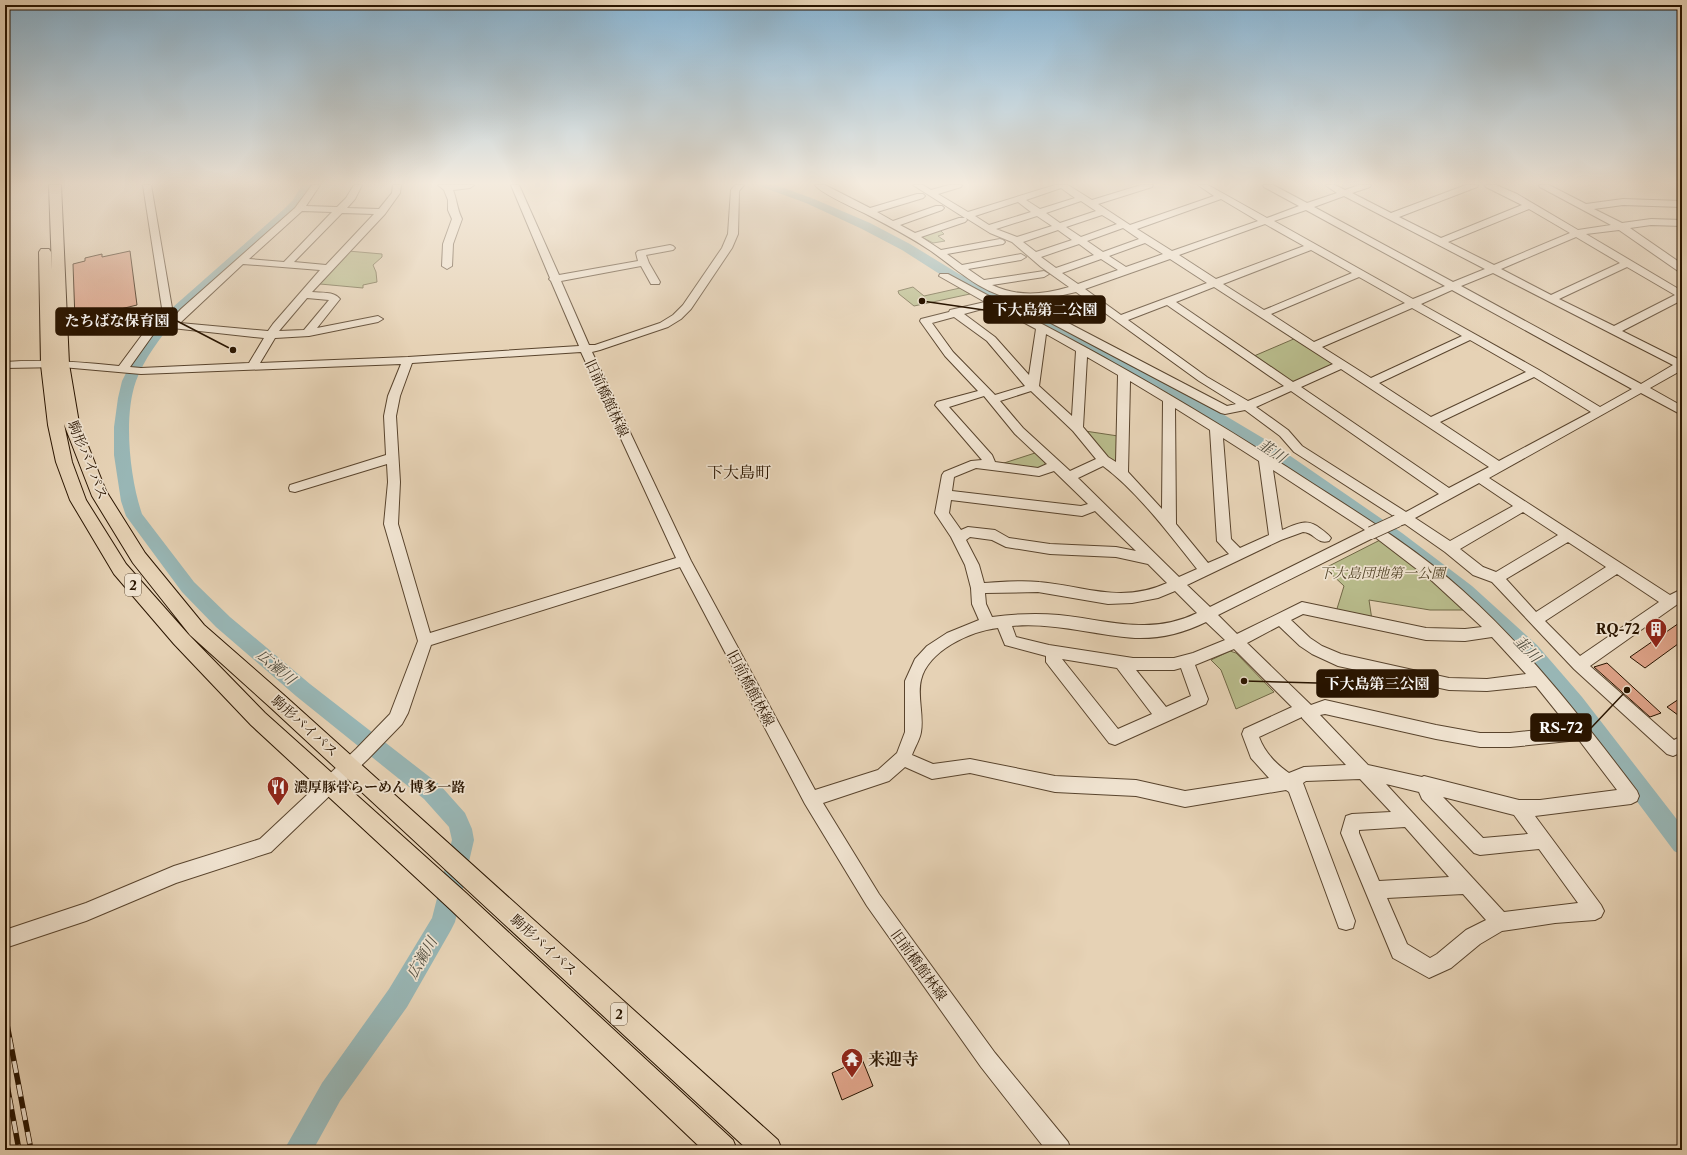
<svg xmlns="http://www.w3.org/2000/svg" width="1687" height="1155" font-family="'Libre Caslon Text','Noto Serif JP',serif">
<rect width="100%" height="100%" fill="#e6d2b5"/>
<filter id="stains"><feTurbulence type="fractalNoise" baseFrequency=".005" numOctaves="4"/><feColorMatrix values="0 0 0 0 .2 0 0 0 0 .09 0 0 0 0 .02 0 0 0 .5 -.17"/></filter>
<radialGradient id="worn" r=".72"><stop offset=".6" stop-color="#630" stop-opacity="0"/><stop offset="1" stop-color="#630" stop-opacity=".3"/></radialGradient>
<g fill="#b8bb8b" stroke="#716846">
<polygon points="939,229 944,234 938,236 945,241 933,243 920,236"/>
<polygon points="348,251 382,254 382,257 373,265 376,272 377,282 363,285 363,288 320,284"/>
<polygon points="913,287 924,296 960,288 970,294 914,306 899,294 898,291"/>
<polygon points="1296,338 1333,362 1334,365 1295,382 1288,380 1254,356"/>
<polygon points="1085,431 1118,436 1119,462 1112,462"/>
<polygon points="1035,453 1045,463 1045,466 1039,468 1001,464"/>
<polygon points="1384,538 1469,610 1430,610 1369,600 1372,620 1336,612 1344,586 1325,568"/>
<polygon points="1230,651 1236,653 1274,692 1236,709 1221,670 1211,660"/>
</g>
<g fill="none" stroke-linecap="round" stroke-linejoin="round">
<g fill="#98b6b5" fill-rule="evenodd">
<path d="M302 185H314L301 204 291 216 174 321C160 338 144 359 136 381 123 417 130 479 142 514L194 582 230 617 310 684 440 785 465 813 472 829 474 840 455 922 451 930 407 1007 340 1101 313 1150H284L322 1083 389 989 432 918 452 840 449 827 424 799 296 696 216 627 182 592 126 516 121 501 114 455V427L118 398 122 381 129 367 150 333 164 315 283 210 293 200Z"/>
<polygon points="760,185 776,185 814,199 870,223 910,244 959,274 1040,312 1179,388 1273,444 1402,533 1472,586 1537,645 1582,697 1682,826 1682,855 1674,851 1568,709 1523,655 1460,596 1390,541 1261,452 1169,394 1030,318 949,280 902,250 862,229 806,203 762,187"/>
</g>
</g>
<g fill="#dba085" stroke="#2a1500">
<polygon points="130,251 137,305 75,320 73,264 85,261 85,258 102,254 102,257"/>
<polygon points="1682,621 1682,641 1645,668 1630,657"/>
<polygon points="1607,663 1661,713 1650,717 1594,667"/>
<polygon points="1682,697 1682,718 1667,707"/>
<polygon points="862,1059 873,1086 842,1100 832,1073"/>
</g>
<g fill="none" stroke-linecap="round" stroke-linejoin="round">
<g stroke="#59442d" stroke-width="2">
<g id="minor">
<path d="M143 185H151L172 308 130 367 141 368 249 363 264 338 172 328 167 325 181 309 295 208 312 185H320L306 206 337 207 346 198 354 185H362L355 199 347 208 379 209 392 193 393 185H401L400 193 385 214 312 292C321 293 334 291 340 299L317 328 378 316 383 319 378 322 309 336 275 338 260 363 408 357 579 346 551 281 549 279 550 278 511 185H519L559 275 638 261 636 253 638 251 670 245 673 246 675 248 673 250 646 255 649 263 660 282 659 284H651L641 266 561 281 589 345H595L660 323 673 315 683 305 722 248 728 234 731 190 735 185H744L739 191 738 234 732 248 691 309 681 319 668 327 600 350 592 352 691 561 815 790 878 770 897 753 905 732V681L915 659 927 646 947 633 979 620 972 604 971 588 965 565 951 537 935 513 942 475 944 472 971 461 982 460 935 405 937 402 978 391 945 356 920 321 921 319 949 312 950 310 985 302 939 276 940 274H948C1003 304 1059 332 1114 363 1179 399 1242 438 1304 478 1358 513 1414 547 1462 590 1528 649 1583 720 1637 791L1639 796 1637 801 1631 804 1535 816 1601 905 1604 911 1601 917 1595 920 1555 923 1502 931 1480 944 1451 968 1429 978 1393 958 1341 833 1346 816 1352 814 1391 812 1360 779 1306 781 1303 783 1355 921 1353 928 1346 930 1339 928 1289 792 1286 790 1185 807 1136 796 1055 792 970 773 932 779 905 767 889 781 823 803 879 894 995 1053 1068 1142 1071 1150H1046L981 1067 867 906 805 804 680 567 431 645 408 713 402 724 368 759 271 852 176 883 86 921 5 948V930L86 903 174 866 260 839 356 749 390 714 418 641 384 524 388 482 387 464 295 492 290 491 289 488 290 485 386 455 384 416 388 396 401 364 141 374 62 367 5 368V362C43 359 81 362 119 366L162 308ZM302 211 332 212 284 262 249 259ZM342 213 374 214 326 265 294 262ZM243 264 320 270 273 324 268 331 180 323ZM307 298 329 300 304 330 279 331ZM993 306 1036 329 1029 375 995 337 964 314ZM954 317 987 341 1025 386 995 395 953 352 932 323ZM1046 334 1076 351 1072 416 1039 386ZM581 352 676 558 430 633 398 524 400 482 396 416 400 396 412 363ZM1087 357 1118 375 1116 462 1108 457 1083 427ZM1130 381 1163 401 1162 509 1128 472ZM1031 391 1073 431 1096 459 1070 471 1023 428 1000 401ZM984 396 1015 434 1047 464 1038 468 995 462 992 455 949 407ZM1175 408 1210 430 1217 541 1229 554 1208 563 1176 524ZM1223 438 1259 461 1269 535 1240 548 1231 539ZM1103 466C1137 491 1170 535 1197 569L1179 577 1078 478ZM976 468 1039 476 1054 471 1088 504 1081 506 952 491 954 477ZM1273 470 1365 530 1210 607 1187 585 1281 540 1303 532C1314 532 1317 545 1329 541L1331 538C1328 534 1325 532 1321 529 1307 517 1297 524 1282 530ZM951 500 1082 516 1095 511 1136 551 1116 547 1050 544 1009 538 995 530 968 527 961 530 949 513ZM970 537 992 540 1006 547 1050 554 1116 557 1148 564 1167 583C1121 604 1085 586 1039 582 1021 580 1002 582 984 583L979 565 966 540ZM1375 537 1431 580 1482 627 1465 629 1426 628 1302 602 1237 634 1218 615ZM1175 591 1197 613C1150 636 1108 620 1059 615 1037 613 1014 614 992 617L986 604 985 593 1038 592 1108 604 1132 603 1158 598ZM1303 614 1426 640 1465 641 1492 637 1526 674 1487 679 1449 678 1341 654 1322 646 1310 638 1291 620ZM1206 622 1225 640 1193 653 1174 658H1133L1049 645 1016 637 1012 626C1053 622 1094 635 1135 638 1159 639 1184 633 1206 622ZM1279 626 1300 646 1312 654 1338 666 1449 690 1487 691 1536 686 1569 727 1510 733H1480L1436 725 1325 700 1311 705 1247 643ZM998 628 1005 645 1046 656V662L1049 666 1109 743 1115 745 1206 704 1208 699 1195 665 1234 649 1292 707 1244 729 1242 734 1251 758 1269 778 1185 791 1136 780 1055 776 970 759 933 764 912 755C915 747 920 739 921 732 924 715 917 696 921 680 928 651 970 631 998 628ZM1062 659 1117 668 1152 714 1118 729ZM1181 668 1191 696 1166 707 1136 670H1174ZM1325 714 1436 739 1480 747H1510L1579 740 1617 790 1540 800H1519L1424 776 1422 777 1368 765 1320 715ZM1302 717V718L1346 765 1304 767 1289 773C1276 764 1265 753 1259 737ZM1386 784 1419 792 1422 799 1474 853 1480 855 1539 849 1578 903 1504 912ZM1443 797 1514 815 1528 834 1483 838ZM1405 827 1449 877 1379 881 1359 833V830ZM1463 894 1486 920 1466 930 1437 954 1430 958 1407 944 1387 898Z"/>
<path d="M438 185H474L470 188 453 190C457 200 457 209 462 219L453 244 452 266 447 269 442 266 443 244 452 219 448 210V200L444 190Z"/>
<path d="M815 185H825L870 208 917 194H923L925 196 923 198 877 212 893 221 936 206H942L944 208 942 210 900 225 915 233 959 218H965L913 185H923L931 190 949 185H962L961 187 938 194 968 212 1055 185H1068L1092 200 1141 185H1153L1152 187 1098 204 1130 225 1214 196 1198 185H1208L1267 218 1299 206 1264 187 1263 185H1273L1307 203 1337 193 1325 185H1335L1345 190 1359 185H1371L1370 187 1352 193 1391 213 1466 185H1478L1477 187 1399 217 1441 238 1522 205 1486 187 1485 185H1496L1517 194 1578 230 1611 225 1540 187 1539 185H1549L1586 204 1623 199 1682 201V207L1623 205 1594 209 1622 223 1651 219 1682 220V226L1651 225 1630 228 1682 264V272L1678 271 1619 230 1586 234 1682 291V300L1622 331 1682 361V370L1650 388 1682 406V415L1641 393 1489 478 1670 595 1682 589V601L1590 666 1674 740 1682 736V752L1673 756 1667 754 1574 669 1492 582 1473 575 1445 552 1405 524 1399 526 1394 524 1392 521 1395 517 1294 452 1280 436 1245 410 1225 414 1221 413 1019 306 1016 299C982 294 958 270 931 251 912 238 891 227 870 216 859 210 821 194 815 185ZM1061 188 1075 198 1040 209 1026 200ZM1344 196 1485 269 1453 282 1314 207ZM1221 199 1258 221 1172 251 1137 229ZM1081 201 1096 211 1060 223 1046 213ZM1018 202 1031 212 989 225 975 216ZM1529 209 1570 233 1494 265 1448 242ZM1306 210 1445 286 1413 299 1274 221ZM1102 215 1117 224 1081 237 1066 227ZM1037 216 1052 226 1017 237 996 229ZM966 218 990 233 1012 242 1041 267 1069 287C1042 295 1018 297 992 285L1044 277 1049 274 1044 271 984 280 968 269 1021 260 1026 257 1021 254 962 265 947 254 1003 244 1005 242 1003 240 1000 239 941 250 921 237 965 222 967 220ZM1265 224 1304 246 1216 279 1179 255ZM1123 228 1139 239 1103 252 1087 241ZM1058 230 1072 240 1036 252 1023 242ZM1576 237 1620 263 1551 295 1501 269ZM1145 243 1163 254 1126 267 1109 256ZM1079 244 1094 255 1056 268 1041 257ZM1311 250 1352 273 1264 310 1223 284ZM1101 259 1118 270 1078 284 1062 273ZM1170 259 1207 283 1121 315 1085 289ZM1627 267 1675 295 1614 326 1559 299ZM1493 273 1673 365 1641 384 1461 286ZM1359 277 1405 303 1314 342 1271 314ZM1214 287 1333 364 1293 382 1176 302ZM1452 290 1632 389 1600 407 1539 370 1421 304ZM1076 292 1199 381 1236 404 1227 406 1028 302 1027 300 1050 298ZM1167 305 1284 386 1248 401 1207 377 1128 320ZM1412 308 1462 336 1371 378 1322 347ZM1470 340 1526 372 1431 417 1379 383ZM1341 369 1489 467 1449 488 1301 387ZM1534 377 1591 412 1499 461 1440 422ZM1291 391 1439 494 1406 512 1302 446 1288 430 1256 407ZM1479 483 1513 506 1450 541 1415 518ZM1523 512 1558 535 1496 572 1483 567 1460 549ZM1568 542 1606 567 1536 612 1506 579ZM1617 574 1659 602 1580 656 1545 621Z"/>
</g>
</g>
<g stroke="#2a1500" stroke-width="2">
<polygon id="major" points="49,185 61,185 69,364 79,423 106,491 145,553 204,625 285,696 778,1140 782,1150 748,1150 271,708 190,635 133,563 92,496 64,424 72,462 86,500 126,564 188,634 265,713 466,893 733,1140 737,1150 703,1150 450,909 251,725 174,644 114,574 70,500 56,462 48,425 41,365 39,252 41,249 49,249 51,252 52,270"/>
</g>
<use href="#minor" fill="#efe2cf" fill-rule="evenodd"/>
<use href="#major" fill="#e6d2b5" fill-rule="evenodd"/>
<g stroke="#2a1500" stroke-width="5.5">
<g id="rail">
<polyline points="5,1014 31,1150"/>
<polyline points="5,1074 19,1150"/>
</g>
</g>
<use href="#rail" stroke="#efe2cf" stroke-width="4" stroke-dasharray="12" stroke-linecap="butt"/>
<g stroke="#59442d" stroke-width="14" stroke-linecap="butt">
<polyline id="minor-bridge" points="1371,533 1397,521"/>
</g>
<use href="#minor-bridge" stroke="#efe2cf" stroke-width="12"/>
</g>
<linearGradient id="sky" x2="0" y2="1"><stop stop-color="#88b5d4"/><stop offset="0.53" stop-color="#f4ebde"/><stop offset="1" stop-color="#f4ebde" stop-opacity="0"/></linearGradient>
<rect width="1687" height="346" fill="url(#sky)"/>
<defs>
<g id="building-pin" transform="scale(1.15)"><path d="M0 17L-7.5 6A9.5 9.5 0 1 1 7.5 6Z" fill="#8f2418" stroke="#efe2cf"/><path d="M-4-6H4V6H1V3H-1V6H-4ZM-2.5-4.3h1.7v1.8h-1.7ZM.8-4.3h1.7v1.8H.8ZM-2.5-1h1.7V.8h-1.7ZM.8-1h1.7V.8H.8Z" fill="#fff"/></g>
<g id="restaurant-pin" transform="scale(1.15)"><path d="M0 17L-7.5 6A9.5 9.5 0 1 1 7.5 6Z" fill="#8f2418" stroke="#efe2cf"/><path d="M-5-6h1v4h1v-4h1v4h1v-4h1v5L-1.5 .5V6h-2V.5L-5-1ZM5-6V6H3V1.5H1.5Q1.5-4 5-6Z" fill="#fff"/></g>
<g id="temple-pin" transform="scale(1.15)"><path d="M0 17L-7.5 6A9.5 9.5 0 1 1 7.5 6Z" fill="#8f2418" stroke="#efe2cf"/><path d="M0-6L5-2H3V0L6.5 2.5H4V6H1.5V3h-3V6H-4V2.5H-6.5L-3 0V-2H-5Z" fill="#fff"/></g>
</defs>
<g fill-rule="evenodd">
<use href="#building-pin" x="1656" y="629"/>
<use href="#restaurant-pin" x="278" y="787"/>
<use href="#temple-pin" x="852" y="1059"/>
</g>
<g text-anchor="middle" stroke-width="3.5" stroke-linejoin="round" paint-order="stroke">
<g fill="#efe2cf" stroke="#65523e" stroke-width="1">
<rect x="125" y="574" width="16" height="22" rx="3"/>
<rect x="611" y="1003" width="16" height="22" rx="3"/>
</g>
<g font-size="13" font-weight="bold" fill="#2a1500">
<text x="133" y="590">2</text>
<text x="619" y="1019">2</text>
</g>
<g font-size="14" fill="#2a1500" stroke="#efe2cf">
<text transform="translate(607 398) rotate(65)" y="5">旧前橋館林線</text>
<text transform="translate(88 460) rotate(68)" y="5">駒形バイパス</text>
<text transform="translate(751 688) rotate(62)" y="5">旧前橋館林線</text>
<text transform="translate(305 726) rotate(42)" y="5">駒形バイパス</text>
<text transform="translate(544 945) rotate(42)" y="5">駒形バイパス</text>
<text transform="translate(919 965) rotate(54)" y="5">旧前橋館林線</text>
</g>
<g font-size="14" font-style="italic" fill="#55472a" stroke="#efe2cf">
<text x="1382" y="578">下大島団地第一公園</text>
</g>
<g font-size="14" font-weight="bold" fill="#2a1500" stroke="#efe2cf" text-anchor="end">
<text x="1640" y="634">RQ-72</text>
<text x="294" y="792" text-anchor="start">濃厚豚骨らーめん 博多一路</text>
</g>
<g font-size="15" font-style="italic" fill="#504d3f" stroke="#efe2cf">
<text transform="translate(1272 451) rotate(33)" y="5">韮川</text>
<text transform="translate(1527 649) rotate(46)" y="5">韮川</text>
<text transform="translate(276 667) rotate(40)" y="5">広瀬川</text>
<text transform="translate(422 958) rotate(-60)" y="5">広瀬川</text>
</g>
<g font-size="16" fill="#2a1500" stroke="#efe2cf">
<text x="739" y="478">下大島町</text>
</g>
<g font-size="17" font-weight="bold" fill="#2a1500" stroke="#efe2cf" text-anchor="start">
<text x="868" y="1065">来迎寺</text>
</g>
</g>
<path fill="none" stroke="#2a1500" stroke-width="1.5" d="M922 301L984 310M233 350L177 321M1244 681L1317 683M1627 690L1591 728"/>
<g fill="#2a1500" stroke="#efe2cf" stroke-width="1.5">
<circle cx="922" cy="301" r="4"/>
<circle cx="233" cy="350" r="4"/>
<circle cx="1244" cy="681" r="4"/>
<circle cx="1627" cy="690" r="4"/>
</g>
<g fill="#2a1500" stroke="#2a1500" stroke-width="1.5">
<rect x="984" y="296" width="121" height="27" rx="4"/>
<rect x="56" y="308" width="121" height="27" rx="4"/>
<rect x="1317" y="670" width="121" height="27" rx="4"/>
<rect x="1531" y="714" width="60" height="27" rx="4"/>
</g>
<g font-size="15" text-anchor="middle" font-weight="bold" fill="#fff">
<text x="1045" y="315">下大島第二公園</text>
<text x="117" y="326">たちばな保育園</text>
<text x="1377" y="689">下大島第三公園</text>
<text x="1561" y="733">RS-72</text>
</g>
<rect width="1687" height="1155" fill="none" stroke="#e6d2b5" stroke-width="20"/>
<rect x="6" y="6" width="1675" height="1143" fill="none" stroke="#2a1500" stroke-width="2"/>
<rect x="10" y="10" width="1667" height="1135" fill="none" stroke="#2a1500"/>
<rect width="100%" height="100%" filter="url(#stains)"/>
<rect width="100%" height="100%" fill="url(#worn)"/>
</svg>
